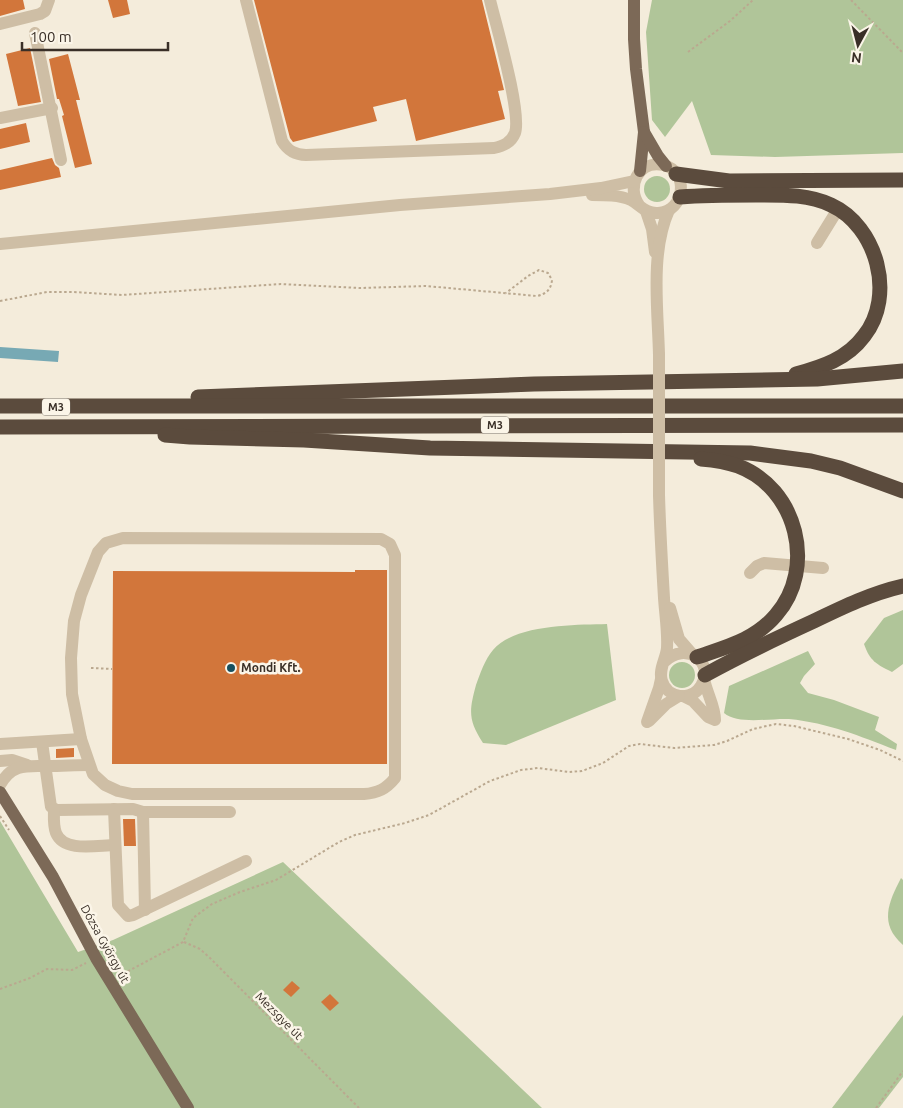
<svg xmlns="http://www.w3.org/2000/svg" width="903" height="1108" font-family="Ubuntu,sans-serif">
<rect width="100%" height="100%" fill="#f4ecdb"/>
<g fill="#b0c599">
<polygon points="652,0 903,0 903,153 775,157 711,155 692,101 665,137 652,120 646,32"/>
<circle cx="657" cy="189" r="13"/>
<path d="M903 610V664L892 672C876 664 870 661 864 644L884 618Z"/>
<path d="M607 624 616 700 506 745 483 743C468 720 469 711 476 685 480 674 485 659 493 650 515 624 575 625 607 624Z"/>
<path d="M808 651 815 664 804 676 800 683 808 693 834 700 879 717 875 730 897 744 896 750C859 736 829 723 789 719 771 718 738 725 724 713L729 686Z"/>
<circle cx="682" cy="675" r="13"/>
<polygon points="0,821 78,952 113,940 283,862 542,1108 0,1108"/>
<path d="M901 878 903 880V945C879 924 888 903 901 878Z"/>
<polygon points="903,1015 903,1077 879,1108 832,1108"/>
</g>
<polygon fill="#77a9b4" points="0,347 59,351 58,362 0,358"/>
<g fill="#d2763b">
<polygon points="0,0 23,0 25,9 0,16"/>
<polygon points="108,0 127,0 130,14 113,18"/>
<polygon points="254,0 482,0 504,90 498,91 505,119 416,141 406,99 373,107 377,121 293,142 290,138"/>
<polygon points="30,48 41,102 18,106 6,54"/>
<polygon points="68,54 80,100 76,100 92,164 75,168 62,116 64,115 59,99 57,99 49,59"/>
<polygon points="26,123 30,142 0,149 0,129"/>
<polygon points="52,158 55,165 59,168 61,177 0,190 0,170"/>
<polygon points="355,570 387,570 387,764 112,764 113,571 355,572"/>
<polygon points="74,748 74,757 56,758 56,749"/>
<polygon points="123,819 135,819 136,846 124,846"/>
<polygon points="292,981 300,988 291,997 283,990"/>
<polygon points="330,994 339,1003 330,1011 321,1002"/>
</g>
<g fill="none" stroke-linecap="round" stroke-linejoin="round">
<g stroke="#baa88f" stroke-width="2" stroke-dasharray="2.5 2.5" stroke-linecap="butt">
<polyline points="851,0 903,53"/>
<polyline points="688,52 730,21 753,0"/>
<path d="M0 301 47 292H74L122 295 281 284 360 288 426 286 537 296C546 294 551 290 552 280L548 273 539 270 528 276 506 293"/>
<polyline points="91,668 112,669"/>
<polyline points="0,816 9,830"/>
<polyline points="184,942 200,949 210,958 359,1108"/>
<polyline points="119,976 183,942 193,918 212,904 240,892 276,880 339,842 355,835 405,823 429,815 490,781 521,770 538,768 569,772 582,771 603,763 629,746 640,744 674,748 714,745 727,741 753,729 776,724 794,726 848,739 880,750 903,761"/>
<polyline points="0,989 30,978 47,969 72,970 86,963"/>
<polyline points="876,1108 903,1071"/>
</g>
<g stroke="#cebea5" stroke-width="12">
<path d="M246 0 282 141C288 151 295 155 306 155L494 148C503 146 511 143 515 133 522 113 496 25 490 0"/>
<polyline points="0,24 40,14 45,11 49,0"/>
<polyline points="35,33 61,160"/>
<polyline points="0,118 52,108"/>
<path d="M592 195C605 195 619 195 631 200 640 205 646 214 658 213 685 212 690 171 663 165 638 160 626 187 639 205"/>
<polyline points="646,211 652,229 655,252"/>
<polyline points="817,243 838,209"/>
<polyline points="0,244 400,205 550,194 601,188 634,181"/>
<path d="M659 355C658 310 650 252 669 210"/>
<path d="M659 495C660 530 662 564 664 598 665 614 668 632 667 648 666 659 658 670 662 681 667 698 691 702 701 686 716 663 686 640 664 662"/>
<path d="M123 538 381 539 390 544 395 555V778C386 789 378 793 364 794H132L118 791 105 785 93 774 81 739 72 694 71 658 74 621 81 595 98 552 106 543Z"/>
<polyline points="750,573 757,566 764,563 823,568"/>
<polyline points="670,608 679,639 692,654"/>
<path d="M683 696 693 701 708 717 715 720C715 706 707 694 704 679"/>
<polyline points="649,721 666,704 679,696"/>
<polyline points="647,722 659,688 661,679"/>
<polyline points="42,742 51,807 57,810 133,809 143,812 230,812"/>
<polyline points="0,744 81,739"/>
<polyline points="0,761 12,760 27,765"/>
<path d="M0 785C12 763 27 766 48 766 62 766 75 765 89 765"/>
<path d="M54 809C54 816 53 825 56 833 64 853 98 845 115 845"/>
<polyline points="114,809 118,905 128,916 133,915 246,861"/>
<polyline points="143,812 145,910"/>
</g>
<g stroke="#7c6957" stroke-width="12">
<polyline points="634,0 634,39 636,69 644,132 640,171"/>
<polyline points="644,132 658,156 666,166"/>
<polyline points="0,792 53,877 96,958 188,1108"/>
</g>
<g stroke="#5b4b3d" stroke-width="15">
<polyline points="676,174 729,181 903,180"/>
<path d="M680 197C706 195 731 195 756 195 782 195 808 194 831 205 877 226 896 296 864 336 847 359 822 367 796 374"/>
<polyline points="198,397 534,384 817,379 903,371"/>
<polyline points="0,406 903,406"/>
<polyline points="0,427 903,425"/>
<polyline points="165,435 190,437 304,440 430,448 750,453 811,461 840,468 903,491"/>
<path d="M697 657C726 647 755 640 776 615 817 568 797 488 738 466 727 462 713 460 701 459"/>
<path d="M705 675C741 655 777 638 814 621 843 607 872 593 903 586"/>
</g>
<polyline stroke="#cebea5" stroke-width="12" points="659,355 659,495"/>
</g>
<circle fill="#18505f" stroke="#fbf5e8" stroke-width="2" cx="231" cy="668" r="5"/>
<g text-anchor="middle" stroke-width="5" stroke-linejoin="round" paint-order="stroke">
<g fill="#fbf5e8" stroke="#736a61" stroke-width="1">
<rect x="42" y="398.5" width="28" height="17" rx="4"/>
<rect x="481" y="416.5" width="28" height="17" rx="4"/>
</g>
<g font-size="11" font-weight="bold" fill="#392f27">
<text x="56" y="411">M3</text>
<text x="495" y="429">M3</text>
</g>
<g font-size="12" font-weight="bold" fill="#392f27" stroke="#fbf5e8" text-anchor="start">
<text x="241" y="672">Mondi Kft.</text>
</g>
<g font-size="12" fill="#392f27" stroke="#fbf5e8">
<text transform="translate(105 944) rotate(61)" y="4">Dózsa György út</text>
<text transform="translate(279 1016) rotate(45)" y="4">Mezsgye út</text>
</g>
</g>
<g transform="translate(858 45) rotate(187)" stroke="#fbf5e8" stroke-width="4" paint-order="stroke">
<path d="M0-4L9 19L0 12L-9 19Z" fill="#392f27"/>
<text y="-8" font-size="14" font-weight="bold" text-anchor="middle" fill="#392f27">N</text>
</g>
<path d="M22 42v8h146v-8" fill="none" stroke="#392f27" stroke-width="2.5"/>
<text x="30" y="42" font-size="15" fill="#392f27" stroke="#fbf5e8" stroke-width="4" paint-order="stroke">100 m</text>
</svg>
